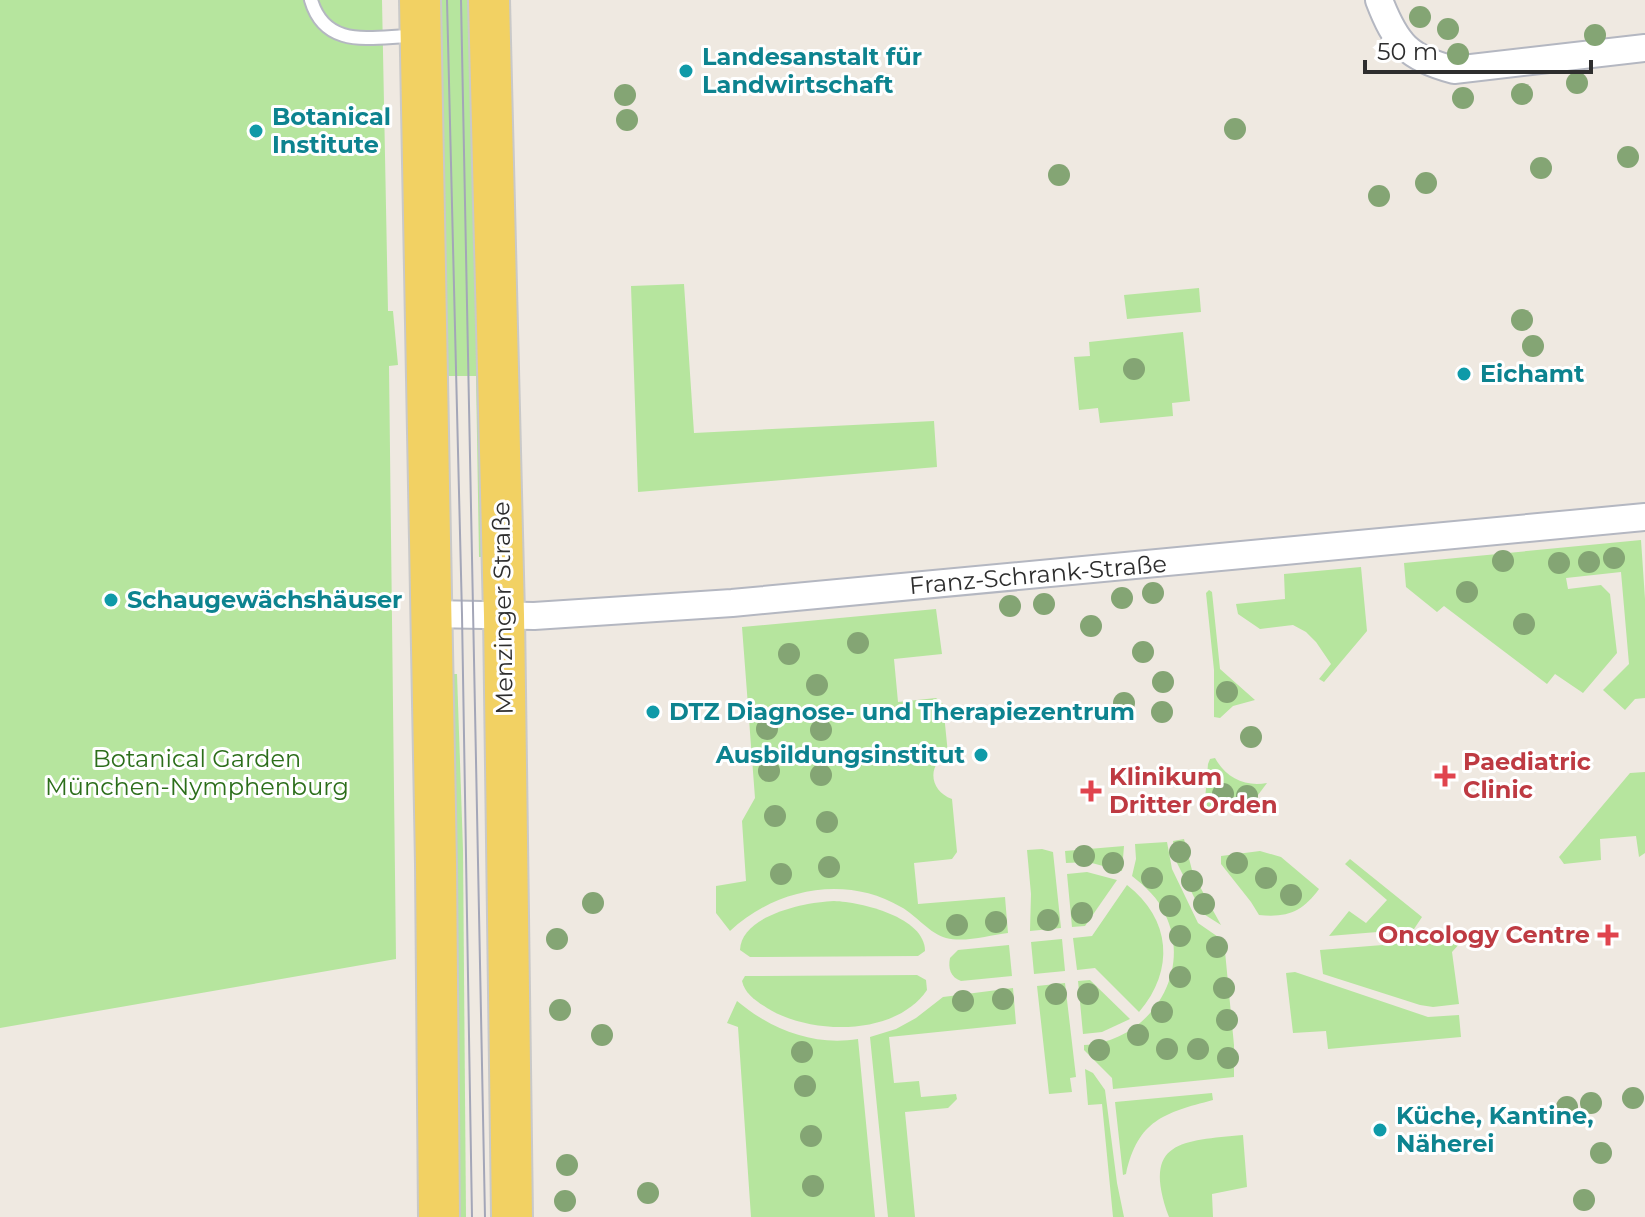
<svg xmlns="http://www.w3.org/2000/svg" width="1645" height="1217" font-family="Montserrat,sans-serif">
<rect width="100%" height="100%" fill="#efe9e1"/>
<g fill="#b6e59e">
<polygon points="0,0 382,0 388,311 393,311 398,365 389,366 396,959 0,1028"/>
<polygon points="435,0 473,0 488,557 479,557 476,376 441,376"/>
<polygon points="684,284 694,433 934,421 937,467 638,492 631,286"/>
<polygon points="1199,288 1201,312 1127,319 1124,295"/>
<polygon points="1183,332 1190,401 1172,403 1173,416 1100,423 1098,408 1079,410 1074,357 1090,356 1089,342"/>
<polygon points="1641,540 1645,599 1645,698 1635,699 1625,710 1603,690 1629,664 1621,572 1566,578 1568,589 1601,585 1610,594 1617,653 1583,693 1555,674 1547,684 1444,606 1437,612 1406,587 1404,563"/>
<polygon points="1361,567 1367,631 1324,682 1319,679 1331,664 1316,642 1306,632 1293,625 1260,629 1238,614 1236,604 1285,599 1284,574"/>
<polygon points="1209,590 1212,592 1220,669 1255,700 1233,706 1220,718 1214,717 1214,670 1206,593"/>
<path d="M936 609 942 654 894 659 898 702 936 698 943 704 948 754C926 765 930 791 952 799L957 852 952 859 914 863 918 904 1005 897 1008 933C989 935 965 943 946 938 930 934 916 915 901 907 845 874 775 889 730 931L716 913V886L746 881 742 821 755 798 742 627Z"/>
<polygon points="447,674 457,674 463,850 466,1217 458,1217"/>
<path d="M1215 758C1226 778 1245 787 1267 783L1249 807 1204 812 1208 764 1210 759Z"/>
<polygon points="1645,772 1645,853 1639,857 1636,836 1600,839 1601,860 1564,864 1559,857 1630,773"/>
<polygon points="1184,839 1193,874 1221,925 1202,913 1176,861 1173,841"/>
<path d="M1167 842 1172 869 1198 923 1224 941 1234 1045V1077L1113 1089 1112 1078 1084 1050V1045C1148 1042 1194 974 1165 914 1158 898 1146 887 1132 876L1136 859 1135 844Z"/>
<polygon points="1124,846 1122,871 1088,862 1066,863 1065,851"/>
<polygon points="1042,849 1053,852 1061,928 1030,931 1031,894 1027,850"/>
<path d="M1260 851 1281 857 1319 889C1303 911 1288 918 1259 915L1251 902 1221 864V856Z"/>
<polygon points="1350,859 1422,917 1414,929 1329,936 1349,911 1366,923 1387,900 1345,864"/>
<polygon points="1087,872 1117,880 1085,926 1072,927 1067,874"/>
<path d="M1127 885C1171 919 1175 970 1139 1012L1095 968 1077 970 1073 938 1092 936Z"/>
<path d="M834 901C861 902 925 917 925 951L918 956 750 957 740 950C741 915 806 902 834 901Z"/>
<polygon points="1062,939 1065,971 1034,974 1031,942"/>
<polygon points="1458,939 1461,942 1452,952 1459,1004 1433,1007 1420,1005 1323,974 1320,950"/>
<path d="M1009 945 1012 976 961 981C950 977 948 968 950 958L958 950Z"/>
<polygon points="1295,972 1428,1017 1459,1015 1461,1037 1328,1049 1326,1031 1293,1033 1286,973"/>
<path d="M917 975 926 980 927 990C895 1037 810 1035 767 1008 756 1001 745 994 742 981L745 976Z"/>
<polygon points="1090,980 1130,1019 1102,1032 1083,1034 1078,981"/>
<polygon points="1065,983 1076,1077 1070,1078 1072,1092 1049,1094 1037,986"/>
<polygon points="1013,988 1016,1024 889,1037 894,1083 919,1081 921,1097 956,1094 957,1099 948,1108 905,1112 915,1217 888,1217 870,1037 896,1029 916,1018 943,997"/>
<path d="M737 1001C772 1030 813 1046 858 1039L875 1217H751L738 1027 727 1023Z"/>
<polygon points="1085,1069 1093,1073 1105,1090 1117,1183 1124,1217 1113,1217 1102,1104 1088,1105"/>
<path d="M1212 1093 1213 1100C1164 1113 1138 1120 1126 1174L1123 1175 1115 1102Z"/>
<path d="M1243 1135 1247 1187 1212 1194 1213 1217H1169C1141 1140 1182 1141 1243 1135Z"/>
</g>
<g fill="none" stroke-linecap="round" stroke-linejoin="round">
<g stroke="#b4b7c1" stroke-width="16">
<path id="service" d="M311 0C326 51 374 36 416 36"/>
</g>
<g stroke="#b4b7c1" stroke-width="30">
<g id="minor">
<path d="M1379 0C1396 44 1408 58 1454 70L1645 48"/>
<polyline points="429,614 534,616 732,603 1645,517"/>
</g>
</g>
<g stroke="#c9c9c9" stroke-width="44">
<g id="primary">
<polyline points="420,0 436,864 439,1217"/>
<polyline points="489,0 504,615 512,1217"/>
</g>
</g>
<use href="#service" stroke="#fff" stroke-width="12"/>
<use href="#minor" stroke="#fff" stroke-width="26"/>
<use href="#primary" stroke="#f2d163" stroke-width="40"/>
<g stroke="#a3a6b8" stroke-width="2">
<polyline points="447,0 462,615 472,1217"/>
<polyline points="461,0 485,1217"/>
</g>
</g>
<g fill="#84a574">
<circle cx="1420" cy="17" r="11"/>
<circle cx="1448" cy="29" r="11"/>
<circle cx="1595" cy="35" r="11"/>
<circle cx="1458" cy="54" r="11"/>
<circle cx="1577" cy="83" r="11"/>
<circle cx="1522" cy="94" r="11"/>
<circle cx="625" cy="95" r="11"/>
<circle cx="1463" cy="98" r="11"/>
<circle cx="627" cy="120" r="11"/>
<circle cx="1235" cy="129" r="11"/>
<circle cx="1628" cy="157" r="11"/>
<circle cx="1541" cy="168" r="11"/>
<circle cx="1059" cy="175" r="11"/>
<circle cx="1426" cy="183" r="11"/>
<circle cx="1379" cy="196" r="11"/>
<circle cx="1522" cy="320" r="11"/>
<circle cx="1533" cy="346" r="11"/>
<circle cx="1134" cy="369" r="11"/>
<circle cx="1614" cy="558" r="11"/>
<circle cx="1503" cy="561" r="11"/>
<circle cx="1589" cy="562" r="11"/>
<circle cx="1559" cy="563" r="11"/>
<circle cx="1467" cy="592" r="11"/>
<circle cx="1153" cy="593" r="11"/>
<circle cx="1122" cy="598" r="11"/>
<circle cx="1044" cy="604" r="11"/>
<circle cx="1010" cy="606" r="11"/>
<circle cx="1524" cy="624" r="11"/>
<circle cx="1091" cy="626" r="11"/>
<circle cx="858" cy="643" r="11"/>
<circle cx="1143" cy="652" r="11"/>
<circle cx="789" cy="654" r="11"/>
<circle cx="1163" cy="682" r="11"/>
<circle cx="817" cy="685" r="11"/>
<circle cx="1227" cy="692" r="11"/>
<circle cx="1124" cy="703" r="11"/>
<circle cx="1162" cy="712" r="11"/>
<circle cx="767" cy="729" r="11"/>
<circle cx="821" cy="730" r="11"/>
<circle cx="1251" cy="737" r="11"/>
<circle cx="769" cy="771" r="11"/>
<circle cx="821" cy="775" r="11"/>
<circle cx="1223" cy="794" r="11"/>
<circle cx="1247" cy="796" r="11"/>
<circle cx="775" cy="816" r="11"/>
<circle cx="827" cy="822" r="11"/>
<circle cx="1180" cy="852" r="11"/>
<circle cx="1084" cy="856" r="11"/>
<circle cx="1113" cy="863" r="11"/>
<circle cx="1237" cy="863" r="11"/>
<circle cx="829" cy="867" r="11"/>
<circle cx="781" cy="874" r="11"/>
<circle cx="1152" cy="878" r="11"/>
<circle cx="1266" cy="878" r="11"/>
<circle cx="1192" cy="881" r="11"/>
<circle cx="1291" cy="895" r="11"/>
<circle cx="593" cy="903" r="11"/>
<circle cx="1204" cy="904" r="11"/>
<circle cx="1170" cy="906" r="11"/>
<circle cx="1082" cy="913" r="11"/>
<circle cx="1048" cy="920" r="11"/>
<circle cx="996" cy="922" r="11"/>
<circle cx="957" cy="925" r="11"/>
<circle cx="1180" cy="936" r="11"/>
<circle cx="557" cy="939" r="11"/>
<circle cx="1217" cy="947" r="11"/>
<circle cx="1180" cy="977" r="11"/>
<circle cx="1224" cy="988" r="11"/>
<circle cx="1056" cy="994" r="11"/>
<circle cx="1088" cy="994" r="11"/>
<circle cx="1003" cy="999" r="11"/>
<circle cx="963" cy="1001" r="11"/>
<circle cx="560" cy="1010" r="11"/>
<circle cx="1162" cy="1012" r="11"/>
<circle cx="1227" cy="1020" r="11"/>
<circle cx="602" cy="1035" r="11"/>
<circle cx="1138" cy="1035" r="11"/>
<circle cx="1167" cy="1049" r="11"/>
<circle cx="1198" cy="1049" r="11"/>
<circle cx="1099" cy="1050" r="11"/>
<circle cx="802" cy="1052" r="11"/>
<circle cx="1228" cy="1058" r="11"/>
<circle cx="805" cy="1086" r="11"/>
<circle cx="1633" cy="1098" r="11"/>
<circle cx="1591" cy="1103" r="11"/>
<circle cx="1567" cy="1107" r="11"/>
<circle cx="811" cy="1136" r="11"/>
<circle cx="1601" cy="1153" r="11"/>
<circle cx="567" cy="1165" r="11"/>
<circle cx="813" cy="1186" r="11"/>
<circle cx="648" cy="1193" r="11"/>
<circle cx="1584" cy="1200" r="11"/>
<circle cx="565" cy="1201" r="11"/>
</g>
<g fill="#0f9aa8" stroke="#fff" stroke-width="3">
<circle cx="686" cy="71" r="8"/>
<circle cx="256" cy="131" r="8"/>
<circle cx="1464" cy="374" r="8"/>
<circle cx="111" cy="600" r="8"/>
<circle cx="653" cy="712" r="8"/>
<circle cx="981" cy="755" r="8"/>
<circle cx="1380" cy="1130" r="8"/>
</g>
<g fill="#e0444e" stroke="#fff" stroke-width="3">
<path d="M1441 764h8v8h8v8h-8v8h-8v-8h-8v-8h8z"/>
<path d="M1087 779h8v8h8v8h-8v8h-8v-8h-8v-8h8z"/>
<path d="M1604 923h8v8h8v8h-8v8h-8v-8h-8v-8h8z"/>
</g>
<g text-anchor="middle" stroke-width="6" stroke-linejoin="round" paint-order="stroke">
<g font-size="24" font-weight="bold" fill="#0d838f" stroke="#fff" text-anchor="start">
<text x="702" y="65">Landesanstalt für<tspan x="702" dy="28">Landwirtschaft</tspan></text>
<text x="272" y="125">Botanical<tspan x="272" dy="28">Institute</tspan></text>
<text x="1480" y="382">Eichamt</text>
<text x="127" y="608">Schaugewächshäuser</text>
<text x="669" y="720">DTZ Diagnose- und Therapiezentrum</text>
<text x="965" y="763" text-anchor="end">Ausbildungsinstitut</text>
<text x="1396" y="1124">Küche, Kantine,<tspan x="1396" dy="28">Näherei</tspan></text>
</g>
<g font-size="24" fill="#2e2e2e" stroke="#fff">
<text transform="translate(1038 575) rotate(-5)" y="8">Franz-Schrank-Straße</text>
<text transform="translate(503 608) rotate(-91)" y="8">Menzinger Straße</text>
</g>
<g font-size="24" fill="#2c6e1b" stroke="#fff">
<text x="197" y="767">Botanical Garden<tspan x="197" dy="28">München-Nymphenburg</tspan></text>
</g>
<g font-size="24" font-weight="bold" fill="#be3a42" stroke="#fff" text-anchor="start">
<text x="1463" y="770">Paediatric<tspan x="1463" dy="28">Clinic</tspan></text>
<text x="1109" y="785">Klinikum<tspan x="1109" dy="28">Dritter Orden</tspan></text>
<text x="1590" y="943" text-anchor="end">Oncology Centre</text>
</g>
</g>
<path d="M1365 60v12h226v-12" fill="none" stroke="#2e2e2e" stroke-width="4"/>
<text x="1377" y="60" font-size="24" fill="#2e2e2e" stroke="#ffffff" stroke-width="6" paint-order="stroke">50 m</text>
</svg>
